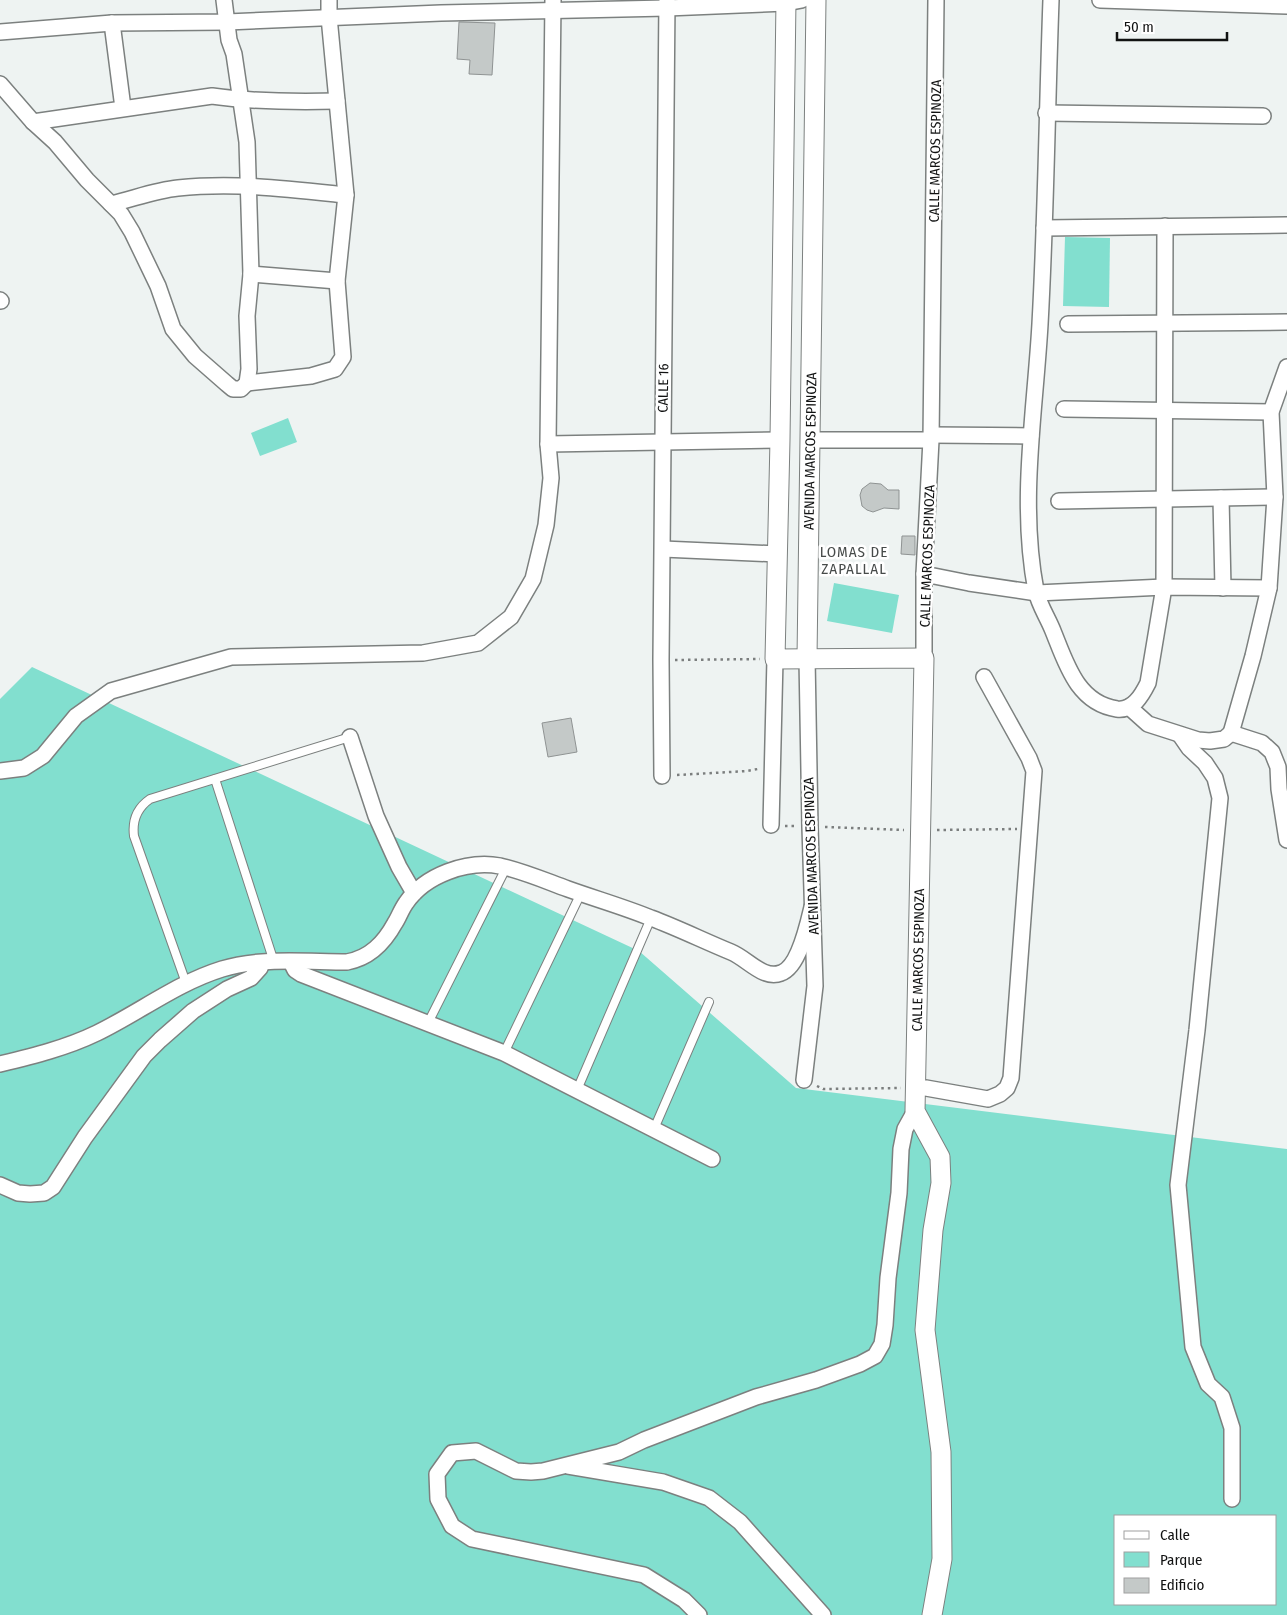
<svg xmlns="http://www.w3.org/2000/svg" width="1287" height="1615" font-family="'Fira Sans Condensed',sans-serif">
<rect width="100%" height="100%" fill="#eef3f2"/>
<g fill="#82dfcf" fill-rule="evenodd">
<polygon points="1065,237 1110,238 1109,307 1063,306"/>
<polygon points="288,418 297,442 260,456 251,433"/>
<polygon points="834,583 899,595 892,633 827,621"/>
<path d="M32 667 639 951 796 1088 1287 1149V1615H0V699ZM1116 1516H1276V1604H1116Z"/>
</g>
<g fill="#c4c9c8" stroke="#8f9393">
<polygon points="459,22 495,23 492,75 469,74 470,60 457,59"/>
<polygon points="870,483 881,484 888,490 899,490 899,509 884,508 873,512 867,510 862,506 860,495 862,489"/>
<polygon points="902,536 915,536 915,555 901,554"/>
<polygon points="571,718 577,752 548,757 542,723"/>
</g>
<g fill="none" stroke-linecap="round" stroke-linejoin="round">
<g stroke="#7c807f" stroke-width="10">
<g id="service">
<polyline points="215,779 274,962"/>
<path d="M186 983 134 836C132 820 137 808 150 799L350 737"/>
<polyline points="428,1023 506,868"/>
<polyline points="504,1053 581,893"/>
<polyline points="577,1090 651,918"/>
<polyline points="654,1129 709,1002"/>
</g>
</g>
<g stroke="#7c807f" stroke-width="18">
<g id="minor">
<path d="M1051 0C1047 108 1046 216 1040 324 1035 413 1019 502 1036 591 1039 605 1048 618 1053 631 1066 663 1077 703 1117 709 1133 711 1142 695 1148 683L1164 587 1165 226"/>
<polyline points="1100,0 1287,6"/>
<polyline points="112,23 123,108"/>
<polyline points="0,32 112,23 227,22 441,13 667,8 786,3 802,0"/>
<polyline points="0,84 33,122 55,142 87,180 121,214 132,232 158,286 173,329 195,356 227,384 233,389 241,389 247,383 249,369 247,316 251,274 247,142 234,54 229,40 224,0"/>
<polyline points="1046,113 1263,116"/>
<path d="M33 122 212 96C254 102 295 102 337 101"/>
<path d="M111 204C133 199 156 190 178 188 234 182 290 189 346 195"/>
<polyline points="1044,228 1286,225"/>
<polyline points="251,274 337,281"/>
<polyline points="0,300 1,301"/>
<polyline points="1068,324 1287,322"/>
<polyline points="247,383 311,376 335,369 343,357 337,281 346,195 329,17 329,0"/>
<polyline points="1064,409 1271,412"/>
<polyline points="931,435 1031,436"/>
<polyline points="810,440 931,440"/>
<polyline points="548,444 780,440"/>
<polyline points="1221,498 1223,588"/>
<polyline points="1059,501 1275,497"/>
<polyline points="663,549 777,554"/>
<polyline points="924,574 969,583 1037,593 1164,587 1269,588"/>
<polyline points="924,658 924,574 931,440 936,0"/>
<polyline points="1129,707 1148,724 1198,740 1210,741 1224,739 1231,733 1262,743 1272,752 1278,767 1279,789 1287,840"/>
<polyline points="1231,733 1253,656 1269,588 1275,497 1271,412 1287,367"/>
<polyline points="1180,735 1189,748 1205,763 1215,778 1220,798 1197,1030 1178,1185 1193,1347 1208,1384 1222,1397 1232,1428 1232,1499"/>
<polyline points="350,737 376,816 399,867 414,893"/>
<polyline points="0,771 24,768 43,756 76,716 111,691 231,657 423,653 478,643 511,617 533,579 546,525 551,478 548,444 553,0"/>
<polyline points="662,776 661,660 667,0"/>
<polyline points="771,825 775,659"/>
<polyline points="291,962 295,970 301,974 504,1053 712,1159"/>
<path d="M0 1064C33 1056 66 1048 97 1033 140 1012 177 983 222 969 260 957 308 962 347 962 370 958 384 943 395 923 399 917 401 910 406 903 425 875 467 860 500 866 523 871 546 881 568 889 596 899 624 907 651 918 678 928 704 941 731 952 748 959 763 980 781 973 799 967 808 924 812 907"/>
<polyline points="804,1080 815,986 810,827 807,658"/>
<polyline points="915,1088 926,1088 988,1099 1000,1094 1007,1088 1011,1078 1034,771 1029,758 984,677"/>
<polyline points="0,1185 18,1193 30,1194 44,1193 53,1187 85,1137 144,1056 160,1040 193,1011 227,989 251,978 260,968 262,963"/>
<polyline points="568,1466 663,1482 709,1498 740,1522 823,1615"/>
<polyline points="699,1615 684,1600 644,1575 472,1539 452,1526 438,1499 437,1474 452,1453 476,1451 516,1471 531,1472 543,1471 619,1452 644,1440 756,1397 816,1380 860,1364 875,1356 882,1344 885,1325 888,1278 899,1193 901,1149 905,1129 915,1111"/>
</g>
</g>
<g stroke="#7c807f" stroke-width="21">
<g id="tertiary">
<polyline points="786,0 780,440 775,659 924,658 915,1111 940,1157 941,1183 933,1230 925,1330 941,1452 942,1559 932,1615"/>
<polyline points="807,658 816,0"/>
</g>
</g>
<g stroke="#7b7e7e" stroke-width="2.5" stroke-dasharray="2.5 4" stroke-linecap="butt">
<polyline points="675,660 760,659"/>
<polyline points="677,775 747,771 758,769"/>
<polyline points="785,826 797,826"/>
<polyline points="825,827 904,830"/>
<polyline points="937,830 1017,829"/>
<polyline points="817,1086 823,1089 901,1088"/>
</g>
<use href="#service" stroke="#fff" stroke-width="8"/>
<use href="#minor" stroke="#fff" stroke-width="15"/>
<use href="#tertiary" stroke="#fff" stroke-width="19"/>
</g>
<g text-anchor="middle" stroke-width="5" stroke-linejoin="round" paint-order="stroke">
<g font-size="14" fill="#111212" stroke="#fff">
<text transform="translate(935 151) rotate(-89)" y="5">CALLE MARCOS ESPINOZA</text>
<text transform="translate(663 388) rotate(-89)" y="5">CALLE 16</text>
<text transform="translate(810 451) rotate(-89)" y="5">AVENIDA MARCOS ESPINOZA</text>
<text transform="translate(927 556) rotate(-88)" y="5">CALLE MARCOS ESPINOZA</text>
<text transform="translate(811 856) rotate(-92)" y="5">AVENIDA MARCOS ESPINOZA</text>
<text transform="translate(918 960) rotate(-89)" y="5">CALLE MARCOS ESPINOZA</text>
</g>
<g font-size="15" letter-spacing="1" fill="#474b4a" stroke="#fff">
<text x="854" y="557">LOMAS DE<tspan x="854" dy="17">ZAPALLAL</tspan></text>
</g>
</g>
<rect x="1114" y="1515" width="162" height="90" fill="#ffffff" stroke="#a0a0a0"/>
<rect x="1124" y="1531" width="25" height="8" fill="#ffffff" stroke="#a0a0a0"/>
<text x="1160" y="1540" font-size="15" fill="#111212">Calle</text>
<rect x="1124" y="1552" width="25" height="15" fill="#82dfcf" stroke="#a0a0a0"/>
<text x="1160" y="1565" font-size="15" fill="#111212">Parque</text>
<rect x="1124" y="1578" width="25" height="15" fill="#c4c9c8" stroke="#a0a0a0"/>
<text x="1160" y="1590" font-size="15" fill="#111212">Edificio</text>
<path d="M1117 32v8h110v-8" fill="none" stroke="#111212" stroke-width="2.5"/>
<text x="1124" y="32" font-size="15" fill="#111212" stroke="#ffffff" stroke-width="4" paint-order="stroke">50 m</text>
</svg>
